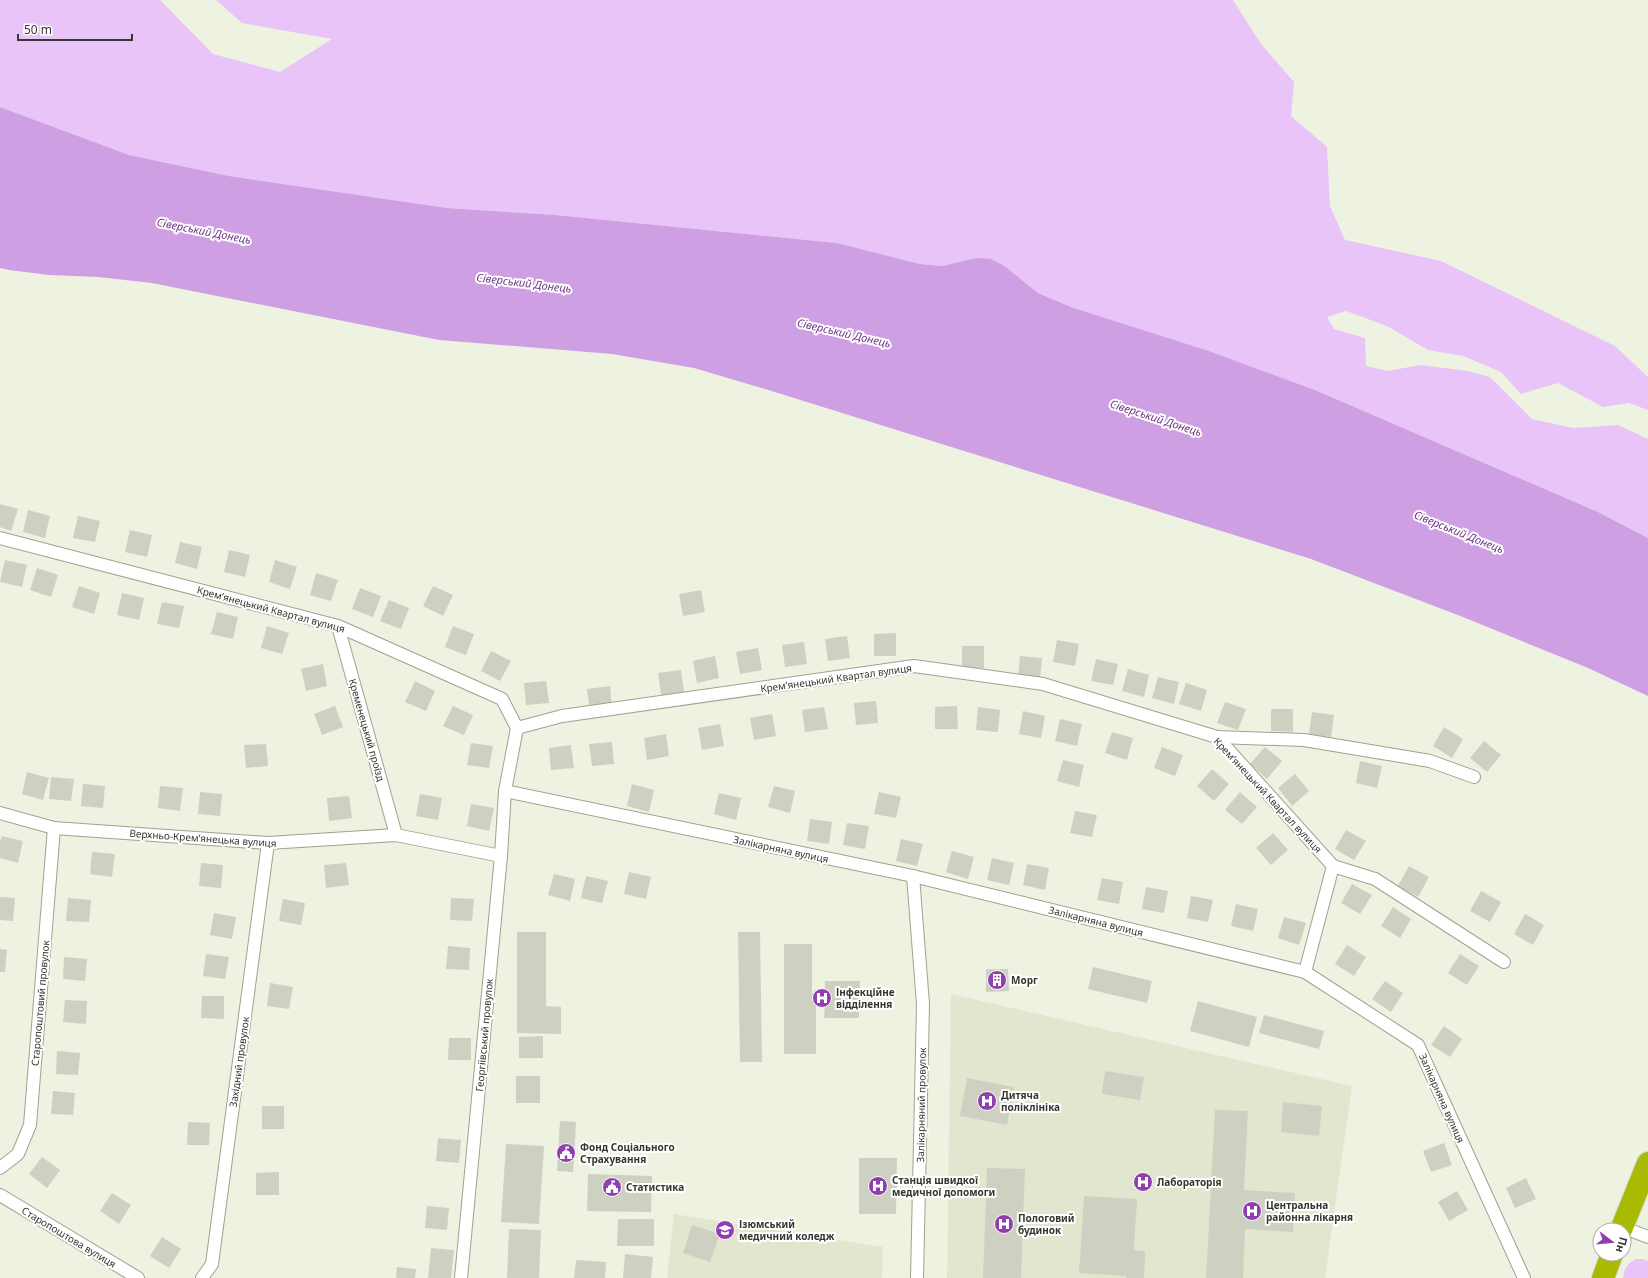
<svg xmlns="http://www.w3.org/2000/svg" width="1648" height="1278" font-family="'Noto Sans',sans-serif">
<rect width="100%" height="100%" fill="#eef2e1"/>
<g fill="#e2e6cf">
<polygon points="951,994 1352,1086 1325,1278 947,1278"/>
<polygon points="674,1214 883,1247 882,1278 667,1278"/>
</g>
<g fill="#e9c4f9">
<polygon points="0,0 160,0 213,54 280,72 332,39 242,23 216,0 1233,0 1261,44 1294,82 1291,116 1327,147 1330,206 1345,240 1441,261 1615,346 1648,377 1648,410 1629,403 1603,407 1558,383 1521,394 1501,372 1463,356 1428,350 1387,326 1346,311 1327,317 1334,329 1365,338 1366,366 1387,371 1421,365 1468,371 1490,377 1532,419 1573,428 1618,425 1648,439 1648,538 1598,512 1315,390 1209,351 1071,307 1038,293 1006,267 976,258 941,266 920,264 837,243 556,215 447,208 229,176 129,155 0,107"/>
<path d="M1636 1259H1643L1648 1261V1278H1623C1624 1268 1627 1264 1636 1259Z"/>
</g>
<polygon fill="#cf9fe4" points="0,107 129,155 229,176 447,208 556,215 837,243 920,264 942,266 976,258 991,259 1006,267 1038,293 1071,307 1209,351 1315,390 1598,512 1648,538 1648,696 1588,668 1463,617 1311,559 765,389 694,368 612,354 439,340 152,283 98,277 49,275 9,270 0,268"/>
<g fill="#ced1c1">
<polygon points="0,504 18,509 11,531 0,527"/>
<polygon points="28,510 50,516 45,538 23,532"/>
<polygon points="78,516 100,521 95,542 73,538"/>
<polygon points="130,530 152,535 147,557 125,552"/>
<polygon points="180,542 202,547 197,569 175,563"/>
<polygon points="229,550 250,555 245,577 224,572"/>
<polygon points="5,560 27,565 22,587 0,582"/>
<polygon points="275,560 297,567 290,589 269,582"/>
<polygon points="37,568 58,575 51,597 30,590"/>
<polygon points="316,573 338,580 331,601 310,595"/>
<polygon points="79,586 100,593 94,614 72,607"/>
<polygon points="433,586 453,595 443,616 423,606"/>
<polygon points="360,588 381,596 373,617 352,609"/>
<polygon points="701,590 705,612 683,616 679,594"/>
<polygon points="122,593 144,598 139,620 117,615"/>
<polygon points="389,600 409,608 401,629 380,621"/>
<polygon points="162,602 184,606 179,628 157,624"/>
<polygon points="217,612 238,617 233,639 211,634"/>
<polygon points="267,626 289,633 282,654 261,648"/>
<polygon points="453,626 474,634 466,655 445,647"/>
<polygon points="896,633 896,656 874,656 874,634"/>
<polygon points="847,636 850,658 828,661 825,639"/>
<polygon points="1057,640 1079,644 1075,666 1053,662"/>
<polygon points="804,642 807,664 785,667 782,645"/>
<rect x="962" y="646" width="22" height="22"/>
<polygon points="758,648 762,670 740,674 736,652"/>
<polygon points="491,651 511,661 500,681 481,671"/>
<polygon points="715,656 719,678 697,683 693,661"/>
<polygon points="1020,656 1042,658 1040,680 1018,678"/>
<polygon points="1096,659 1118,664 1113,685 1091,681"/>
<polygon points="323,664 327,686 306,691 301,669"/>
<polygon points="1128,669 1149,675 1144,697 1122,691"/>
<polygon points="681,670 684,692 661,695 658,673"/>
<polygon points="1158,677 1179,682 1174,704 1152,698"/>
<polygon points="415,681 435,691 426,711 405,702"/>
<polygon points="546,681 549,703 526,705 524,683"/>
<polygon points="1186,683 1207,690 1201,711 1179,704"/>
<polygon points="610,686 612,709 590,711 587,689"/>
<polygon points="876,701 878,723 856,725 854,703"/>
<polygon points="1225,702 1246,709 1238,730 1217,723"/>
<polygon points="335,706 343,727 322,735 314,714"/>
<polygon points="453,706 473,715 464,735 443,726"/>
<polygon points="957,706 958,729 935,729 935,707"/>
<polygon points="824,707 828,729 805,732 802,710"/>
<polygon points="978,707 1000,710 998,732 976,730"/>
<polygon points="1271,709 1293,709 1293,732 1271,731"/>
<polygon points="1023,711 1045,716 1041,738 1019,734"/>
<polygon points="1312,712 1334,715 1331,737 1309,735"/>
<polygon points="772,714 776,736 754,740 750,718"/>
<polygon points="1060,719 1082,724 1077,746 1055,741"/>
<polygon points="720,724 724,746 702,750 698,728"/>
<polygon points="1444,727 1463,739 1452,758 1433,746"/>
<polygon points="1112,732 1133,738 1127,760 1105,753"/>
<polygon points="666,734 669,756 647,760 644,738"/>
<polygon points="1484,741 1501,755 1487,772 1470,758"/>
<polygon points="612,742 614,764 592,766 589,744"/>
<polygon points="471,743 493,746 489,768 467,765"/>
<polygon points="266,744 268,766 246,768 244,745"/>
<polygon points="571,745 574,768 551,770 549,748"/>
<polygon points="1162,747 1183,755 1175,776 1154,768"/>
<polygon points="1265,747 1282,761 1267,779 1250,764"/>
<polygon points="1063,760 1084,765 1079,787 1057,781"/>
<polygon points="1360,761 1382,766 1377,788 1356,783"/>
<polygon points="1212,769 1229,784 1214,801 1197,786"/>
<polygon points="27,772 49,778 43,800 22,794"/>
<polygon points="1295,774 1309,791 1292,806 1278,788"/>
<polygon points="51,777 74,779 71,801 49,799"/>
<polygon points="83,784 105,786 103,808 81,806"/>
<polygon points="632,784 654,790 649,812 627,806"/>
<polygon points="160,786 183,788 180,811 158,808"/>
<polygon points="774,786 795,791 790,813 768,807"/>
<polygon points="200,792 222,794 220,816 198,814"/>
<polygon points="879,792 901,797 896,818 874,814"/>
<polygon points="1240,792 1257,807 1242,824 1225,810"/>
<polygon points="719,793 741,798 736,820 714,814"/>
<polygon points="420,794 442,798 438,820 416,816"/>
<polygon points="349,796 352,818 329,821 327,798"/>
<polygon points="471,804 494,808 489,831 467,826"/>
<polygon points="1075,811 1097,815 1092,837 1070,833"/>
<polygon points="810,819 832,822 829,844 807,841"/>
<polygon points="847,823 869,826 865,849 843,845"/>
<polygon points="1346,830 1366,841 1354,860 1335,849"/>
<polygon points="1273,833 1288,850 1271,865 1256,848"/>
<polygon points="2,836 23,841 18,863 0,858 0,842"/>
<polygon points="901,839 923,844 917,866 896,861"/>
<polygon points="952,851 974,857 968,879 946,872"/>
<polygon points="92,852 115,854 112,877 90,874"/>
<polygon points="992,858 1014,863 1009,885 987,880"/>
<polygon points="201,863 223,865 221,888 199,886"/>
<polygon points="346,863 349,885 326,888 324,865"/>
<polygon points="1027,864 1049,868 1045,890 1023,885"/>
<polygon points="1409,866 1429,877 1418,897 1398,886"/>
<polygon points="629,872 651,877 646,899 624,894"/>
<polygon points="554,874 575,879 570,901 548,895"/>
<polygon points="586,876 608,881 602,903 581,898"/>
<polygon points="1102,878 1123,882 1119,904 1097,900"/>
<polygon points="1352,884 1372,895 1360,914 1341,903"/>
<polygon points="1146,887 1168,891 1164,913 1142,909"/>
<polygon points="1481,891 1501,902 1490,922 1470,911"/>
<polygon points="1191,896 1213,900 1208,922 1187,918"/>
<polygon points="0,897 15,898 13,921 0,920"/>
<polygon points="68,898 91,900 89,922 66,921"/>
<polygon points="451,898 474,899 472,921 450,920"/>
<polygon points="283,899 305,903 301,925 279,921"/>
<polygon points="1236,904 1258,909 1253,931 1231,926"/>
<polygon points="1393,907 1411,919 1400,938 1381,926"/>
<polygon points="214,913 236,917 232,939 210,935"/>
<polygon points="1525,914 1544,925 1533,945 1514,934"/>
<polygon points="1284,917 1306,923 1299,945 1278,938"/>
<polygon points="517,932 546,932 546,1006 561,1007 561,1034 517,1033"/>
<polygon points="738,932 760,932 762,1062 740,1062"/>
<polygon points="784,944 812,944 812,993 825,993 825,981 860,981 859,1018 824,1018 825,1003 816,1003 816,1054 784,1054"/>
<polygon points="1347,945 1366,957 1354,976 1335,964"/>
<polygon points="448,946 470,948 469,970 446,969"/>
<polygon points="0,949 7,950 5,972 0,972"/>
<polygon points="206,954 229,957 225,979 203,976"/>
<polygon points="1460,954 1479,966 1467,985 1448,973"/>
<polygon points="64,957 87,959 85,981 63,979"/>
<polygon points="1093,967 1152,981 1147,1003 1088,989"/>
<polygon points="986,969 1008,969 1009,991 986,992"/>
<polygon points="1385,981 1403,993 1391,1012 1372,999"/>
<polygon points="270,983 293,987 289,1009 267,1006"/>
<polygon points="202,996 224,996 224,1019 201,1018"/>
<polygon points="65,1000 87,1001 86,1024 63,1022"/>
<polygon points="1198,1001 1257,1017 1249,1047 1190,1031"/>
<polygon points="1264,1015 1324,1031 1319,1049 1259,1033"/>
<polygon points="1444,1026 1462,1039 1450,1057 1431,1045"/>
<polygon points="543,1036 543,1058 519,1058 519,1037"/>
<polygon points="449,1038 471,1038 471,1060 448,1060"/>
<polygon points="57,1051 80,1053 78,1075 56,1074"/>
<polygon points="1105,1071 1144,1077 1140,1100 1102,1094"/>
<rect x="516" y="1076" width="24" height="27"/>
<polygon points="967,1078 1014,1087 1007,1125 960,1116"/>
<polygon points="53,1091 75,1093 73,1115 51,1114"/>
<polygon points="1283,1102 1322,1106 1319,1136 1281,1132"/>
<rect x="262" y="1106" width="22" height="23"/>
<polygon points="1215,1110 1248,1111 1244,1190 1295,1193 1293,1232 1245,1229 1243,1278 1206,1278"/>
<polygon points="560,1121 576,1122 573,1172 557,1171"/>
<polygon points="188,1122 210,1123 209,1145 187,1145"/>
<polygon points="438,1138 461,1140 459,1163 436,1161"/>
<polygon points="1444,1143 1452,1165 1431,1172 1423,1151"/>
<polygon points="506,1144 544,1146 539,1224 501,1222"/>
<polygon points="42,1157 60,1170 47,1188 29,1174"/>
<polygon points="859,1158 897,1158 896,1214 859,1214"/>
<polygon points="987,1168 1025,1169 1021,1278 983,1278"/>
<polygon points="279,1172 279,1195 256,1195 256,1173"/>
<polygon points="588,1174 652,1176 651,1212 587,1211"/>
<polygon points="1526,1178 1536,1199 1515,1208 1506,1188"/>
<polygon points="1457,1191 1468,1210 1449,1221 1438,1202"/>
<polygon points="112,1193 131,1205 119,1224 100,1211"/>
<polygon points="1084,1196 1137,1199 1134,1250 1145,1251 1144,1278 1126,1278 1126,1276 1079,1273"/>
<polygon points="427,1206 449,1208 447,1230 425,1228"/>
<polygon points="618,1219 654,1219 654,1246 617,1246"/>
<polygon points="692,1225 720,1234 710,1262 683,1253"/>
<polygon points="509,1229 541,1230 539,1278 507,1278"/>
<polygon points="162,1237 181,1249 169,1268 150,1256"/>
<polygon points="431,1248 454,1250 451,1278 428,1278"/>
<polygon points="625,1254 653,1257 651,1278 623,1278"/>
<polygon points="576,1260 606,1262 605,1278 574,1278"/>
<polygon points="397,1267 416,1269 415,1278 396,1278"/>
</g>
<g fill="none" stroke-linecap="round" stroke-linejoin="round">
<g stroke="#9fa293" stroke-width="14">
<g id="street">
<polyline points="0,538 338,626 502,699 517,728 505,791 501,856 461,1278"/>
<polyline points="338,626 396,835"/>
<polyline points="517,728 562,716 914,666 1043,684 1217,737 1333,866 1305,972"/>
<polyline points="1217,737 1304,740 1430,761 1474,777"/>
<polyline points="505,791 913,876 1305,972 1418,1045 1524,1278"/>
<polyline points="0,813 54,828 268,843 396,835 501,856"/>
<polyline points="1333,866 1375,879 1504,962"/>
<polyline points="913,876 923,1004 917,1278"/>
<polyline points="0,1168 18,1154 30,1125 54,828"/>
<polyline points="0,1195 138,1278"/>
<polyline points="1622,1227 1648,1237"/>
<polyline points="202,1278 212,1264 268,843"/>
</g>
</g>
<g stroke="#d7d7d6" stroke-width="24">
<g id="highway">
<polyline points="1621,1230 1648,1163"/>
<polyline points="1603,1278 1612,1254"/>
</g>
</g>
<use href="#street" stroke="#fff" stroke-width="12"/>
<use href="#highway" stroke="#a9ba02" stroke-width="22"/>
</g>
<defs>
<g id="building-disc" transform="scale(1)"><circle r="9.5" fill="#903fae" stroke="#fff"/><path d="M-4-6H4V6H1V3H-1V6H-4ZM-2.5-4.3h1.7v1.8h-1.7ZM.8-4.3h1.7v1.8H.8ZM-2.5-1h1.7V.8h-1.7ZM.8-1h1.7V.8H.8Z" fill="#fff"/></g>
<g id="hospital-disc" transform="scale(1)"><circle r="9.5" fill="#903fae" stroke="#fff"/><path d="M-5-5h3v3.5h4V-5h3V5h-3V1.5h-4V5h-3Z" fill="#fff"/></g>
<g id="civic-disc" transform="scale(1)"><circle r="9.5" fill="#903fae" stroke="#fff"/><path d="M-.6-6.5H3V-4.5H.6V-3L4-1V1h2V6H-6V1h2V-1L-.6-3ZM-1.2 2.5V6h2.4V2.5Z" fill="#fff"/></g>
<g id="university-disc" transform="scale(1)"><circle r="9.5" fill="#903fae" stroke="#fff"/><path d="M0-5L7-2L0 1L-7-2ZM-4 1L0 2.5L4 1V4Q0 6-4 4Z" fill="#fff"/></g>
</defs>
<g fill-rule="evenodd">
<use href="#building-disc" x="997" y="980"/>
<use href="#hospital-disc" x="822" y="998"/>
<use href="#hospital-disc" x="987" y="1101"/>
<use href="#civic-disc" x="566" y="1153"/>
<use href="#hospital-disc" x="1143" y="1182"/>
<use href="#hospital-disc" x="878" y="1186"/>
<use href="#civic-disc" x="612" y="1187"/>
<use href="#hospital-disc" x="1252" y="1211"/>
<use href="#hospital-disc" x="1004" y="1224"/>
<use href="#university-disc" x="725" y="1230"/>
</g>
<g text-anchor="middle" stroke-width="4" stroke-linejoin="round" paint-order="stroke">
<g font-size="10" fill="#363730" stroke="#fff">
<text transform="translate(271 609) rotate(15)" y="4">Крем’янецький Квартал вулиця</text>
<text transform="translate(836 678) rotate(-8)" y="4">Крем’янецький Квартал вулиця</text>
<text transform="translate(367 730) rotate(74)" y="4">Кременецький проїзд</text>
<text transform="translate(1268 795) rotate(47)" y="4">Крем’янецький Квартал вулиця</text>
<text transform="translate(203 838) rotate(4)" y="4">Верхньо-Крем’янецька вулиця</text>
<text transform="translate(781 849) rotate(12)" y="4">Залікарняна вулиця</text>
<text transform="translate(1096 921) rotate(14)" y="4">Залікарняна вулиця</text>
<text transform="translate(40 1003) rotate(-85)" y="4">Старопоштовий провулок</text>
<text transform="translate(484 1035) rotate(-85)" y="4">Георгіївський провулок</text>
<text transform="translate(239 1062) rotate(-82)" y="4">Західний провулок</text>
<text transform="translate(1442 1098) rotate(66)" y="4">Залікарняна вулиця</text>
<text transform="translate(921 1105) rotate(-89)" y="4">Залікарняний провулок</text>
<text transform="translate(69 1237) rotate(31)" y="4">Старопоштова вулиця</text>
</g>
<g font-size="10" font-weight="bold" fill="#363730" stroke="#fff" text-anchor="start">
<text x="1011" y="984">Морг</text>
<text x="836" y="996">Інфекційне<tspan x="836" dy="12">відділення</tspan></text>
<text x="1001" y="1099">Дитяча<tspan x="1001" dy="12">поліклініка</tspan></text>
<text x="580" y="1151">Фонд Соцiального<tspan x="580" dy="12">Страхування</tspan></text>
<text x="892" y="1184">Станція швидкої<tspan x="892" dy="12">медичної допомоги</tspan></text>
<text x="1157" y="1186">Лабораторія</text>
<text x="626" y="1191">Статистика</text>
<text x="1266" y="1209">Центральна<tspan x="1266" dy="12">районна лікарня</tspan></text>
<text x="1018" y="1222">Пологовий<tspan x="1018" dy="12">будинок</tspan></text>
<text x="739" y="1228">Ізюмський<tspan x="739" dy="12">медичний коледж</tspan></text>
</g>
<g font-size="11" font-style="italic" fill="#6e3485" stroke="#fff">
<text transform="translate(204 231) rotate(11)" y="4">Сіверський Донець</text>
<text transform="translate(524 283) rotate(7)" y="4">Сіверський Донець</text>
<text transform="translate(844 333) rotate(13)" y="4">Сіверський Донець</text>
<text transform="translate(1156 418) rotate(18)" y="4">Сіверський Донець</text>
<text transform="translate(1459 532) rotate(22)" y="4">Сіверський Донець</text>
</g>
</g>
<g transform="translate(1612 1242) rotate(106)"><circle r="19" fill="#ffffff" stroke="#afafac"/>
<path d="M0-3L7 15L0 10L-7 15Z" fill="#903fae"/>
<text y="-6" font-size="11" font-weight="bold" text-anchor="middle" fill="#363730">Пн</text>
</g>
<path d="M18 34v6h114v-6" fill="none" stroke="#363730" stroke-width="2"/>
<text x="24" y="34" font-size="12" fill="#363730" stroke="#ffffff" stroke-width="3" paint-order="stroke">50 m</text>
</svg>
